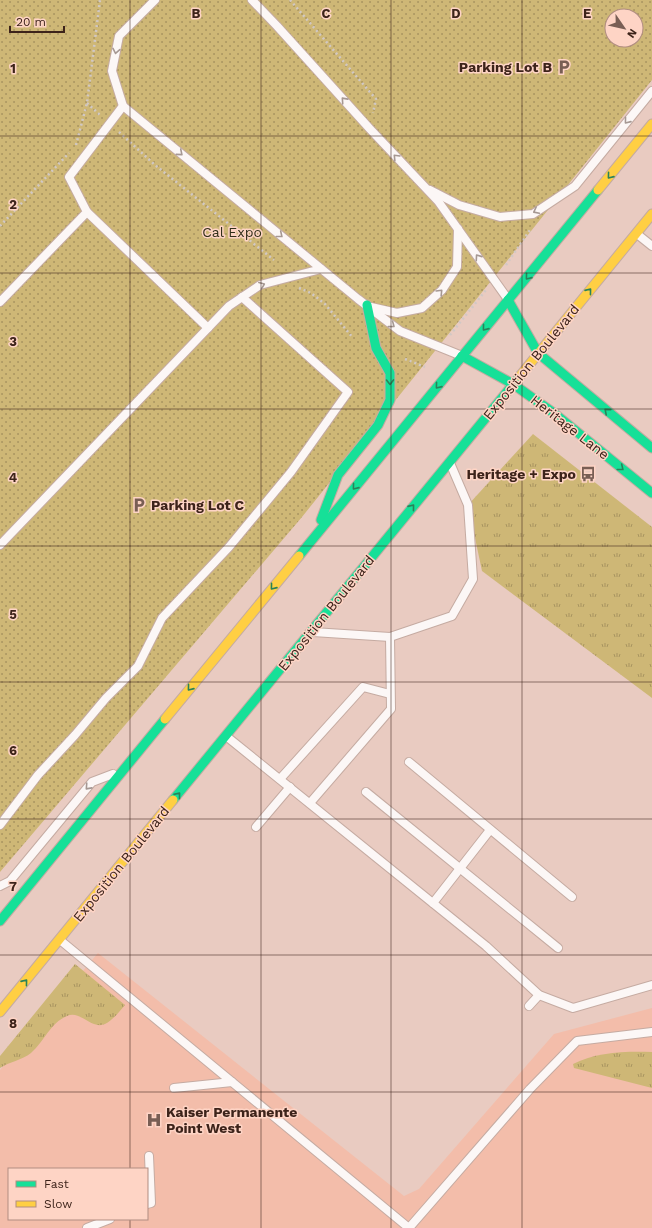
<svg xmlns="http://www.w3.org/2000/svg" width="652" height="1228" font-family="'Work Sans',sans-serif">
<defs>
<pattern id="grass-tufts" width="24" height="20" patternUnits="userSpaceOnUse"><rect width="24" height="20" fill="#ceb776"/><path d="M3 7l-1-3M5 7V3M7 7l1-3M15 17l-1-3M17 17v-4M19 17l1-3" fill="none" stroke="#a89460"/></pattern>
<pattern id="park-dots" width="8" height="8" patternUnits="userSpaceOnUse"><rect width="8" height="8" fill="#ceb776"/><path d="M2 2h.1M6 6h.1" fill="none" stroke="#a89460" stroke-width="1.8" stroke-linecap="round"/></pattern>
</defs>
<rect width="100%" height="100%" fill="#e9cbc1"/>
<path fill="#f3bdaa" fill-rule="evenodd" d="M98 953 404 1196 419 1189 554 1034 652 1008V1228H0V1070ZM9 1169H147V1219H9Z"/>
<g fill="url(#grass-tufts)">
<polygon points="533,434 652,527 652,698 482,571 468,505"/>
<path d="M75 964 125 1005C120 1011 113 1020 105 1024 91 1030 81 1010 67 1016 50 1023 44 1042 31 1053 22 1060 9 1062 0 1068V1056Z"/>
<path d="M652 1052V1088L574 1068 573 1064C596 1052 626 1051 652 1052Z"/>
</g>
<path fill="url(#park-dots)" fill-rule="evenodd" d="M0 0H652V80L302 517 0 872ZM612 16H636V40H612Z"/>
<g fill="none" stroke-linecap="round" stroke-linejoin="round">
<g stroke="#c5aba2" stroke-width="10">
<g id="lane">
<polyline points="155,0 119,36 112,71 123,106 358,299 400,331 462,356"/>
<polyline points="252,0 277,26 370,129 438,201 507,298"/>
<polyline points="430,190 459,205 500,217 533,214 575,186 652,91"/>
<polyline points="87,212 208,328"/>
<polyline points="637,234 652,246"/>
<polyline points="0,302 87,212 69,177 123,106"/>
<polyline points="371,307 397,313 422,308 442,290 457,267 458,229"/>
<polyline points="0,545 229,306 260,285 321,269"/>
<polyline points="313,632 390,637 452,616 473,579 468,505 450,463"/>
<polyline points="226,736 486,946 539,995 573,1008 652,985"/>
<polyline points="409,762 572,897"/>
<polyline points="280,779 363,687 390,694"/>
<polyline points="366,792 558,948"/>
<polyline points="310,803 391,709 390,637"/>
<polyline points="0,825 38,775 75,735 106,698 138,666 162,618 229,547 291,472 348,392 242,297"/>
<polyline points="256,827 290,787"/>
<polyline points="0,886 10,881 92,782 113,774"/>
<polyline points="433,903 490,830"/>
<polyline points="60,940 409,1228"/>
<polyline points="529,1006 539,995"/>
<polyline points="174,1088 232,1082"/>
<polyline points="147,1204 151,1203 149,1156"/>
<polyline points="87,1228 110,1219"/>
<polyline points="409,1228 530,1089 577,1041 652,1032"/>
</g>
</g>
<g stroke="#c5aba2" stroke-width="11">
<g id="fast">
<polyline points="508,300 538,353 652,448"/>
<polyline points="462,356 513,384 555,414 652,493"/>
<polyline points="321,520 338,475 378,425 390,400 390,373 376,348 367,305"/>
<polyline points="299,556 598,190"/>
<polyline points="173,800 520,376"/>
<polyline points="0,921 165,719"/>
</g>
</g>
<g stroke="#c5aba2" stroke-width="11">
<g id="slow">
<polyline points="598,190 652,124"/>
<polyline points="520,376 652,214"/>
<polyline points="165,719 299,556"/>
<polyline points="0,1012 173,800"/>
</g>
</g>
<g stroke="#d1c8c5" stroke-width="2.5" stroke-dasharray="2 3" stroke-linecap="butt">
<polyline points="290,0 376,99 373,113"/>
<polyline points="87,103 100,115"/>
<polyline points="119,132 155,165 274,260"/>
<polyline points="76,145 87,103 100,0"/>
<polyline points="0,226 69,153"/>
<polyline points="506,265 530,230"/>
<polyline points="299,288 311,293 325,304 353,338"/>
<polyline points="450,335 486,290"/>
<polyline points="405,359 425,367"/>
</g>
<use href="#lane" stroke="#fcf7f6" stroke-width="8"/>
<use href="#fast" stroke="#16e098" stroke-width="9"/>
<use href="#slow" stroke="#ffcf43" stroke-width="9"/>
</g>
<defs><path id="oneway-chevron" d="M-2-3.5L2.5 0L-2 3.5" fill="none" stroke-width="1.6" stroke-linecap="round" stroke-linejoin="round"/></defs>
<g stroke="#a69893">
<use href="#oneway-chevron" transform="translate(116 51) rotate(101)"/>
<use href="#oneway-chevron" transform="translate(344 100) rotate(-132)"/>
<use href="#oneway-chevron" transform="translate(627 121) rotate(129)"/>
<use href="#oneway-chevron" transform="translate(180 153) rotate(40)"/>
<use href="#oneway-chevron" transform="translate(396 157) rotate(-134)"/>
<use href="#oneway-chevron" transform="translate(536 211) rotate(153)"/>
<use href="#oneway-chevron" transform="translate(280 235) rotate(39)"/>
<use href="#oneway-chevron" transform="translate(478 257) rotate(-125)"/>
<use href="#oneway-chevron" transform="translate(262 285) rotate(-22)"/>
<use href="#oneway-chevron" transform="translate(440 292) rotate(-46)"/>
<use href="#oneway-chevron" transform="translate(392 325) rotate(37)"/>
<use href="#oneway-chevron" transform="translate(88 787) rotate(132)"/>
</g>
<g stroke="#2a8259">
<use href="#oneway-chevron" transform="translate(610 176) rotate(129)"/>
<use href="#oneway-chevron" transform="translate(528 277) rotate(129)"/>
<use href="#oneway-chevron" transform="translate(589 291) rotate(-51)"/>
<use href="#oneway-chevron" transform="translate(485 328) rotate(129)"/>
<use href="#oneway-chevron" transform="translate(390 382) rotate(89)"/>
<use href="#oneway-chevron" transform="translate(438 386) rotate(129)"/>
<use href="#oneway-chevron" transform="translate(607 411) rotate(-140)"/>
<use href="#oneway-chevron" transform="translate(621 468) rotate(39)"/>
<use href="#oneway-chevron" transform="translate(355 487) rotate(129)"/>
<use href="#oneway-chevron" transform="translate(412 507) rotate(-51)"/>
<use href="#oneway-chevron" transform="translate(273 587) rotate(129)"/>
<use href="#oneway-chevron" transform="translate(190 688) rotate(129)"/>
<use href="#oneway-chevron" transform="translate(178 795) rotate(-51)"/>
<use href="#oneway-chevron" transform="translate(25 982) rotate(-51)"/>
</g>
<path fill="none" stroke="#3d231a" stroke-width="1" stroke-opacity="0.55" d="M130 0V1169M261 0V1228M391 0V1228M522 0V1228M0 136H652M0 273H652M0 409H652M0 546H652M0 682H652M0 819H652M0 955H652M0 1092H652M130 1219V1228"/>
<defs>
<g id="parking-bare" transform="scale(1.2)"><path d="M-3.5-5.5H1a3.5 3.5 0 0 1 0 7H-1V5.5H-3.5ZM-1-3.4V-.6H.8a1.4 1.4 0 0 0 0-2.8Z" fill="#795e54" stroke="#fed4c5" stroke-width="2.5" paint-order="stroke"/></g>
<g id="bus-bare" transform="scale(1.2)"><path d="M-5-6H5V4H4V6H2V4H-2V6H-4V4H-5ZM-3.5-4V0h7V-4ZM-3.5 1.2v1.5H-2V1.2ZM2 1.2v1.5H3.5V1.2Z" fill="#795e54" stroke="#fed4c5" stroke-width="2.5" paint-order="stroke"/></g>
<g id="hospital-bare" transform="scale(1.2)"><path d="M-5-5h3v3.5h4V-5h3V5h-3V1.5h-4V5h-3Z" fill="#795e54" stroke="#fed4c5" stroke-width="2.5" paint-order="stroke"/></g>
</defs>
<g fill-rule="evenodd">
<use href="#parking-bare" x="564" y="67"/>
<use href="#bus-bare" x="588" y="474"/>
<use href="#parking-bare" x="139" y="505"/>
<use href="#hospital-bare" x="154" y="1120"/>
</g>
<g text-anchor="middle" stroke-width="3" stroke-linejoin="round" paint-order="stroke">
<g font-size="14" font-weight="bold" fill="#3d231a" stroke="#fed4c5" text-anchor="end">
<text x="552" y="72">Parking Lot B</text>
<text x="576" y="479">Heritage + Expo</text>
<text x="151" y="510" text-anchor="start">Parking Lot C</text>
<text x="166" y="1117" text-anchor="start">Kaiser Permanente<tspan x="166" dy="16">Point West</tspan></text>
</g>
<g font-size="14" fill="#322f19" stroke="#fed4c5">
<text x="232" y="237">Cal Expo</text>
</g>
<g font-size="14" fill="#3d231a" stroke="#fed4c5">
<text transform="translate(531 362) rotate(-51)" y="5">Exposition Boulevard</text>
<text transform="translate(570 427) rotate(38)" y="5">Heritage Lane</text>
<text transform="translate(326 613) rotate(-51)" y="5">Exposition Boulevard</text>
<text transform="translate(121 864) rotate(-51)" y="5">Exposition Boulevard</text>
</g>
</g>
<g font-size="13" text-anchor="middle" font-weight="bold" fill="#3d231a" stroke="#fed4c5" stroke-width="3" stroke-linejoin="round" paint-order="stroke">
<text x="196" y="18">B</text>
<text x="326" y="18">C</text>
<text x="456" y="18">D</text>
<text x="587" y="18">E</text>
<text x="13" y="73">1</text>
<text x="13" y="209">2</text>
<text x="13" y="346">3</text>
<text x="13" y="482">4</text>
<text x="13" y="619">5</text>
<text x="13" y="755">6</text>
<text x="13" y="891">7</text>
<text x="13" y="1028">8</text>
</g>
<rect x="8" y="1168" width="140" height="52" fill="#fed4c5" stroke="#b18d81"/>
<rect x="16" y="1181" width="20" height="6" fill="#16e098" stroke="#b18d81"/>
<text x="44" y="1188" font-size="12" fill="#3d231a">Fast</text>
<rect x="16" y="1201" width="20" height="6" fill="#ffcf43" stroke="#b18d81"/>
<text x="44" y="1208" font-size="12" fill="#3d231a">Slow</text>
<g transform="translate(624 28) rotate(124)"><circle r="19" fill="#fed4c5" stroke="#b18d81"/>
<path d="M0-3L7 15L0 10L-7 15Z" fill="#795e54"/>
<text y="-6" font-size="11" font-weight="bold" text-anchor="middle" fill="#3d231a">N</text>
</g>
<path d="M10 26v6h54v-6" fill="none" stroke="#3d231a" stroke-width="2"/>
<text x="16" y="26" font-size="12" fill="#3d231a" stroke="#fed4c5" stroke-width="3" paint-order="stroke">20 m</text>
</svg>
